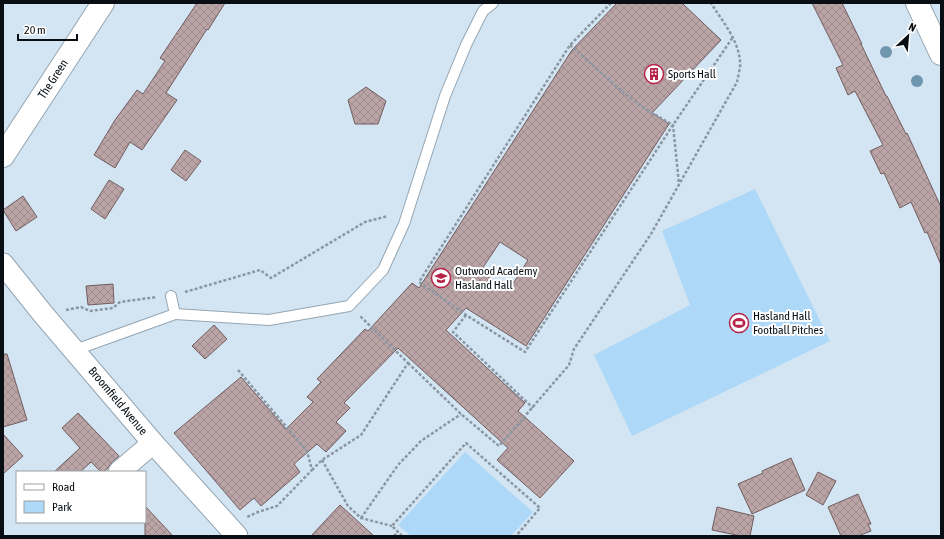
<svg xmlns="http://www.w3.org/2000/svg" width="944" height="539" font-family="'Asap Condensed',sans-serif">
<defs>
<pattern id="building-cross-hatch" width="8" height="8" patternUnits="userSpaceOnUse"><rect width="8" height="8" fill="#bba4a6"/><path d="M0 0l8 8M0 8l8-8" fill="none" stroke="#9f8c8e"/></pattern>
</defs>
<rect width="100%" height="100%" fill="#d3e5f3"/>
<g fill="#add8f8">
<polygon points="755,189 830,341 632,436 594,355 690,305 662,231"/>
<polygon points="465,452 533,512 511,536 411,536 398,525"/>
</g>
<g fill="url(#building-cross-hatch)" stroke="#715c5e" fill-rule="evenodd">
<polygon points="197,3 225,3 208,30 207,29 166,93 177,100 142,150 130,142 115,168 94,155 115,120 137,90 143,94 165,61 160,58"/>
<path d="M617 3H682L721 40 652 113 669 124 526 346 466 308 446 330 525 403 518 411 574 461 540 498 497 460 508 448 398 348 344 403 350 408 336 422 346 431 326 452 317 444 294 464 300 472 261 506 254 498 240 510 174 433 241 377 286 429 313 402 307 397 321 382 317 379 365 329 368 331 412 283 419 288 572 50ZM500 242 528 260 509 290 480 272Z"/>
<polygon points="812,3 842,3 862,44 861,44 886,96 887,96 906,134 907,133 941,207 941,265 927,232 925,233 911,202 900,208 884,173 881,174 870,151 883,145 855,91 848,95 836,68 843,65"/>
<polygon points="366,87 386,101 378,124 355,124 348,100"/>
<polygon points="185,150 201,161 186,181 171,170"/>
<polygon points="109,180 124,189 105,219 91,209"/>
<polygon points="23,196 37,217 16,231 3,210"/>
<polygon points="113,284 114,303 88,305 86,286"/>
<polygon points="214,325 227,339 205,359 192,346"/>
<polygon points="3,354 7,354 27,420 3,427"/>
<polygon points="78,413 119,456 111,463 108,468 103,472 101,472 91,462 80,472 54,472 80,448 62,428"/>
<polygon points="3,434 23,456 3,474"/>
<polygon points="791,458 805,490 752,514 738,484 763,473 762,471"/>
<polygon points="818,472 836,481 823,505 806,495"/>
<polygon points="858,494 871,524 868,524 871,531 858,536 841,536 828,507"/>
<polygon points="340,505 374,536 311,536"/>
<polygon points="145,506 173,536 145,536"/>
<polygon points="717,507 754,516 750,536 741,536 712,530"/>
</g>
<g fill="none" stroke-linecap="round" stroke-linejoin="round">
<g stroke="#94a5b2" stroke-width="12">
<g id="lane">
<polyline points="175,314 269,320 349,306 383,270 404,224 445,96 466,45 483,11 493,3"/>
<polyline points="75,350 175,314 171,296"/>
</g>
</g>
<g stroke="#94a5b2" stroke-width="23">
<g id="street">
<polyline points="3,264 43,314 153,443 237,536"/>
<polyline points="119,472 153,443"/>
</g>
</g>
<g stroke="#94a5b2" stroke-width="24">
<g id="secondary">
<polyline points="917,3 941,54"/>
<polyline points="3,156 103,3"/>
</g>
</g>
<g stroke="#8a97a2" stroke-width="2.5" stroke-dasharray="3 2" stroke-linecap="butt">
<polyline points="611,3 570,45 419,282 466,315 525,352 673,125 733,37"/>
<polyline points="570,45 624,93 644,108 673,125 679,184"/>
<polyline points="185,292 260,270 271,278 365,222 388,216"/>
<polyline points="66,310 81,307 90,311 113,308 120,302 157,297"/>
<polyline points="466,315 453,332 533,408"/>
<path d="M408 363 461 414 499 446 569 365 574 349 651 234 737 82C738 76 741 67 740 61 738 39 722 21 711 3"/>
<polyline points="238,370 307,451 312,470 277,506 258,512 247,517"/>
<polyline points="322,460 348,506 361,518 392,526"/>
<polyline points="312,470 322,460 361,435 408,363 360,316"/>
<polyline points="361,518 398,465 421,441 461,414"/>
<polyline points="394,536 398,532"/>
<polyline points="402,536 392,526 466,443 540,508 516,536"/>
</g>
<use href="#lane" stroke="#fff" stroke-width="10"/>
<use href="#street" stroke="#fff" stroke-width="21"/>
<use href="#secondary" stroke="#fff" stroke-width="22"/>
</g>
<g fill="#6f95af">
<circle cx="886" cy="52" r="6"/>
<circle cx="917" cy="81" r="6"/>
</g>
<defs>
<g id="building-ring" transform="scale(1)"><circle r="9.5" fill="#fff" stroke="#b62449" stroke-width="1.5"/><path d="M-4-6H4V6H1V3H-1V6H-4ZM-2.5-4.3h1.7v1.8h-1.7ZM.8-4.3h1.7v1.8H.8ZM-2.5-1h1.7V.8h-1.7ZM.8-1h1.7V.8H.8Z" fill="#b62449"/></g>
<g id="school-ring" transform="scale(1)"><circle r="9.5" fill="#fff" stroke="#b62449" stroke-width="1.5"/><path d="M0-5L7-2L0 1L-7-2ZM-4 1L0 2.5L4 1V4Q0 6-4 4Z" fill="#b62449"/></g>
<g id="stadium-ring" transform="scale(1)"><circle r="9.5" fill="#fff" stroke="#b62449" stroke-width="1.5"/><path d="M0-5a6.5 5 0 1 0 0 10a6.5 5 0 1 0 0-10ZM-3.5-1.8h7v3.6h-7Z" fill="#b62449"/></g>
</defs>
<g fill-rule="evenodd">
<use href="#building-ring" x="654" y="74"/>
<use href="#school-ring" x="441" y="278"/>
<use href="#stadium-ring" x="739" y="323"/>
</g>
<g text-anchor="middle" stroke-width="4" stroke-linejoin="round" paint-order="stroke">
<g font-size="12" fill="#080e13" stroke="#fff" text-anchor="start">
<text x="668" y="78">Sports Hall</text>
<text x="455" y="275">Outwood Academy<tspan x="455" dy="14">Hasland Hall</tspan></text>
<text x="753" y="320">Hasland Hall<tspan x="753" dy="14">Football Pitches</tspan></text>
</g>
<g font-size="12" fill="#080e13" stroke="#fff">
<text transform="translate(53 79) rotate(-57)" y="4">The Green</text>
<text transform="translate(118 401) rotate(50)" y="4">Broomfield Avenue</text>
</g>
</g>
<rect width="944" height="539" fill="none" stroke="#080e13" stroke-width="8"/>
<rect x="16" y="471" width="130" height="52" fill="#ffffff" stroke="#9c9fa1"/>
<rect x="24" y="484" width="20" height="6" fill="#ffffff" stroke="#9c9fa1"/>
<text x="52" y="491" font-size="12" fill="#080e13">Road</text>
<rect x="24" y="501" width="20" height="12" fill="#add8f8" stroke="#9c9fa1"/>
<text x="52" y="511" font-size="12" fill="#080e13">Park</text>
<g transform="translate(908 36) rotate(26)" stroke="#ffffff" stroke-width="3" paint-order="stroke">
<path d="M0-3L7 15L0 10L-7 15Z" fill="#080e13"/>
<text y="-6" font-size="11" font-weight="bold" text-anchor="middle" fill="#080e13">N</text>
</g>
<path d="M18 34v6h59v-6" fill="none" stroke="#080e13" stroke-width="2"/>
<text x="24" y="34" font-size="12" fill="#080e13" stroke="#ffffff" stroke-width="3" paint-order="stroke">20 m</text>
</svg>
